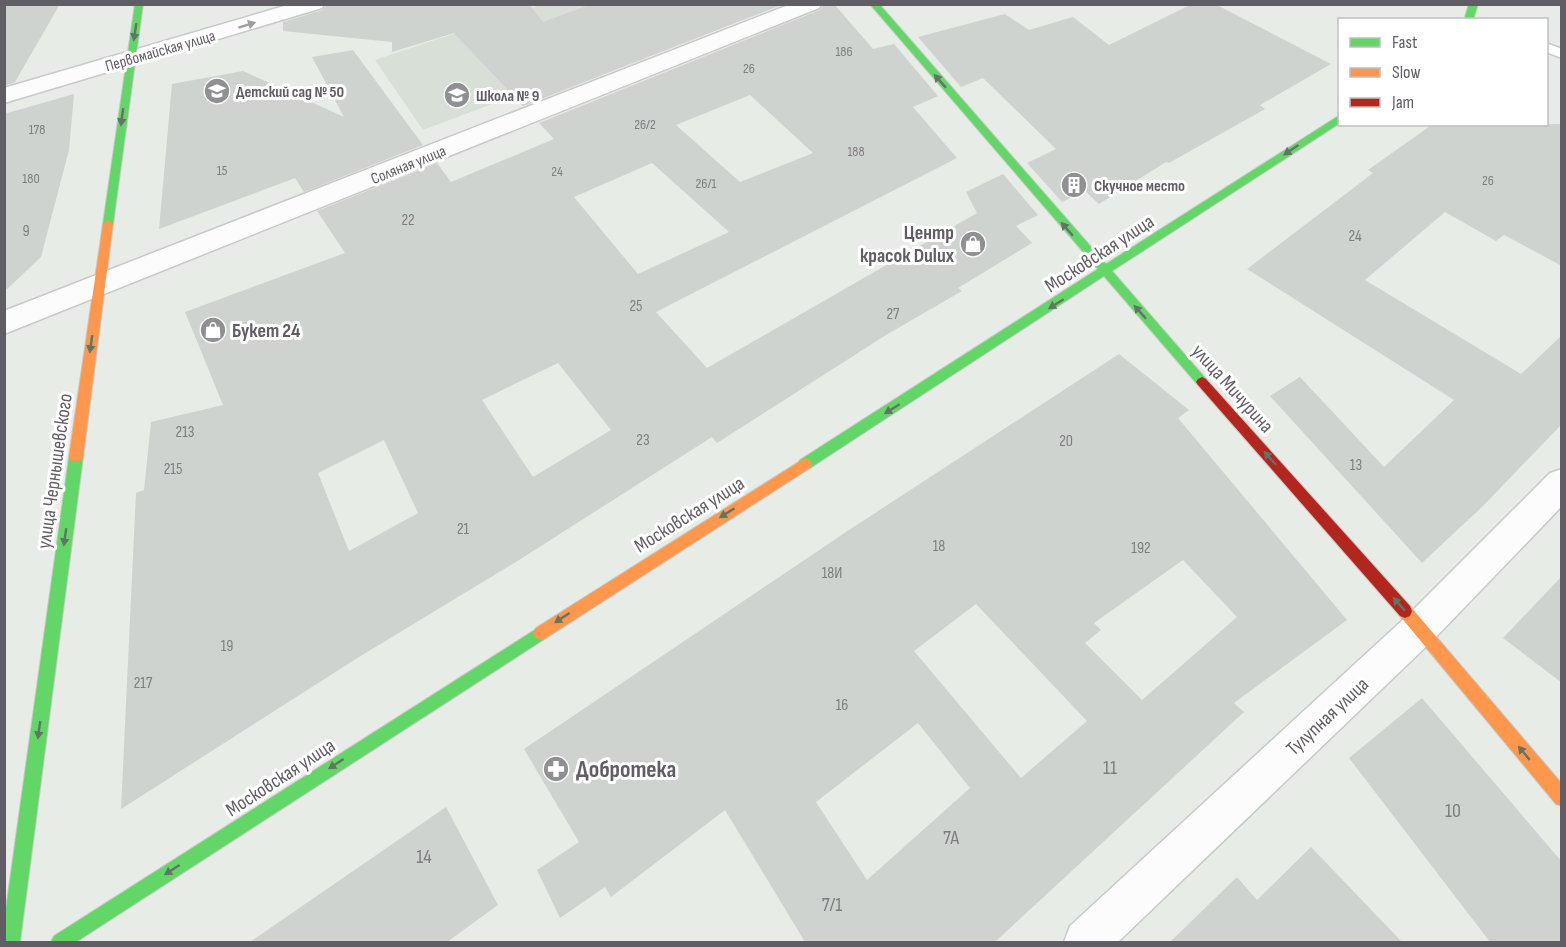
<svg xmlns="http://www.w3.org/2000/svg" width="1566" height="947" viewBox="0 0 1566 947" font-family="'Sofia Sans Condensed',sans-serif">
  <rect width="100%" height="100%" fill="#e7ece7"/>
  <path fill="#d8dfd7" d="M539,5H755L423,130L375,60Z"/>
  <path fill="#cfd3d0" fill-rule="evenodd" d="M4,4H60L15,82L4,86Z
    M327,4H529L543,22L592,4H784L523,106L454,33L392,52V42L283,31V22L323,10Z
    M824,4H834L873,49L894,44L938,96L913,107L957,158L656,312L707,368L977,213L966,192L1003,174L1038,215L1016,226L1032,243L958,288L962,291L886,335L717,443L712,437L519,560L359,657L121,809L136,493L144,490L151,422L223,405L185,312L345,253L317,211L437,163L451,182L554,139L539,123L820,10ZM750,95L813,153L740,182L676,125ZM652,163L729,232L638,274L574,197ZM558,363L611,430L533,477L482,400ZM384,440L418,513L349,551L318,473Z
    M1192,4H1215L1331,64L1260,105L1265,109L1169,163L1166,162L1099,204L1085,191L1062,202L1027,163L1056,149L983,78L961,87L918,37L1005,14L1029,30L1073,17L1109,45Z
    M353,50L423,145L304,192L295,178L159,229L172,84L243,71L344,117L312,57Z
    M74,94L69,150L41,257L4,292V114Z
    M1433,124H1562V266L1504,235L1496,241L1445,212L1365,280L1521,374L1562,335V424L1483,506L1422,563L1270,396L1300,377L1384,467L1454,400L1247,269L1373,173L1368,170Z
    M1119,354L1189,410L1178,418L1347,620L1234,703L1244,712L995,942H805L725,810L611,897L605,887L560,918L537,870L579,842L524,749L849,530ZM1183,560L1237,617L1142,700L1085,643L1101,630L1094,623ZM976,604L1087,721L1021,778L914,651ZM918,723L970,788L867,880L816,802Z
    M1562,576V683L1503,638Z
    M1422,698L1562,862V942H1490L1349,758Z
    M446,807L498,905L447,942H250Z
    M1311,847L1402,942H1170L1237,877L1257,900Z"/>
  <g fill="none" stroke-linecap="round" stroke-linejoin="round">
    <g stroke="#c8c9c9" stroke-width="3">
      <path id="lane" d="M1546,43L1562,49V58L1546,52Z"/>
    </g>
    <g stroke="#c8c9c9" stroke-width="3">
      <path id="street" d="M291,4H325L322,8L4,103V88Z
        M791,4H822L819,8L4,334V311Z
        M1562,469V506L1433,640L1118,942H1064L1070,926L1407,616L1550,473Z"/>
    </g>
    <g stroke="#c7c9c8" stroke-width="2">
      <path id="fast" d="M135,4H143L113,224L108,228L103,224Z
        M870,4H879L1106,264L1340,115V123L1112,271L1206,379L1208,382L1206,385H1198L1104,276L810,468H800L798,464L800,460L1098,269Z
        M1469,4H1478L1473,20H1464Z
        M76,452L81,453L83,457L20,942H4V923L69,457L71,453Z
        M541,626L546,628L549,633L546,638L76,942H51L54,936Z"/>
    </g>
    <g stroke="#c7c9c8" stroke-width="2">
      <path id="slow" d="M108,220L113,224L83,457L81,461H71L69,457L103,224Z
        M805,458L810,460L812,464L810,468L546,638L541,640L536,638L533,633L536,628Z
        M1405,604L1410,606L1562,784V806L1556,804L1400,616L1398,611L1400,606Z"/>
    </g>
    <g stroke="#c7c9c8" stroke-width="2">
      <path id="jam" d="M1202,377L1206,379L1410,606L1412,611L1410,616L1405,618L1400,616L1198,385L1196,382L1198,379Z"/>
    </g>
    <use href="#lane" fill="#fbfcfb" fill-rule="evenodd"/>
    <use href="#street" fill="#fbfcfb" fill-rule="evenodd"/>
    <use href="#fast" fill="#63d668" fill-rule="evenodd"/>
    <use href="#slow" fill="#ff974d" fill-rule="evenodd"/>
    <use href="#jam" fill="#b3261e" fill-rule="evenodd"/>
  </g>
  <defs><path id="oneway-solid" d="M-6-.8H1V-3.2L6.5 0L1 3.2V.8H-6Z" transform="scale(1.5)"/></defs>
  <use fill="#9f9da0" href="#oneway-solid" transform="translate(247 25) rotate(-17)"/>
  <g fill="#617565">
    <use href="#oneway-solid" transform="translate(135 32) rotate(99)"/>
    <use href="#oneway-solid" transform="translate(940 81) rotate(-131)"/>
    <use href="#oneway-solid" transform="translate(122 117) rotate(98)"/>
    <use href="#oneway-solid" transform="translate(1291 150) rotate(146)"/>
    <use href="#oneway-solid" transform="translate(1067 229) rotate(-131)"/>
    <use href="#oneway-solid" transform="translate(1056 304) rotate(148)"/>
    <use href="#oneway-solid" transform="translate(1140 312) rotate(-132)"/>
    <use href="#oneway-solid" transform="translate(91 344) rotate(98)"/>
    <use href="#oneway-solid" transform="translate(892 409) rotate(148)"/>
    <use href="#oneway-solid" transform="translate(1270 458) rotate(-132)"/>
    <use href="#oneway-solid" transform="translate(727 513) rotate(148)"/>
    <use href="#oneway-solid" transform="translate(65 537) rotate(98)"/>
    <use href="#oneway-solid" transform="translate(1399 604) rotate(-132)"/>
    <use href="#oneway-solid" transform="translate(562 618) rotate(147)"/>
    <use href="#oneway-solid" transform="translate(39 730) rotate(98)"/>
    <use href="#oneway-solid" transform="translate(1524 753) rotate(-130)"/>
    <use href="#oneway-solid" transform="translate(336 764) rotate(147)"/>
    <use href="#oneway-solid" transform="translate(172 870) rotate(147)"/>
  </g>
  <defs>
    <g id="school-disc" transform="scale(1.35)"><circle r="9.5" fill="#908f92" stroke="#fff"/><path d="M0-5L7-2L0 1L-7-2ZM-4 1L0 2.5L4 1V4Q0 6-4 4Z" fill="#fff"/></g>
    <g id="building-disc" transform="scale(1.35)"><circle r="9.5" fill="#908f92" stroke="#fff"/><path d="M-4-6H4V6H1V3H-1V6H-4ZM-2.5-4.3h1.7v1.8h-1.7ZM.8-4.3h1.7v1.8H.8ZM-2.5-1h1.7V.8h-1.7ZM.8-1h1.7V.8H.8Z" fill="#fff"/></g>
    <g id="shop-disc" transform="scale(1.35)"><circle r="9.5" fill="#908f92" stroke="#fff"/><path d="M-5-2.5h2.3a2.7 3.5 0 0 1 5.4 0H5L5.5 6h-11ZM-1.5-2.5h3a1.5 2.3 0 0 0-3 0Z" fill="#fff"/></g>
    <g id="pharmacy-disc" transform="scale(1.35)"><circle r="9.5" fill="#908f92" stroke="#fff"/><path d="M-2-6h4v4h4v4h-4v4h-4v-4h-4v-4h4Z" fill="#fff"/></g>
  </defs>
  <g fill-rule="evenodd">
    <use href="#school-disc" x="217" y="91"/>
    <use href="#school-disc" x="457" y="95"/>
    <use href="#building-disc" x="1074" y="185"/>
    <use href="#shop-disc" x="973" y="244"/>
    <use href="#shop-disc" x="213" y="330"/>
    <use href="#pharmacy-disc" x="556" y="769"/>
  </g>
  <g text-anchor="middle" stroke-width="6" stroke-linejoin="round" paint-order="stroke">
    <g font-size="14" fill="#7e7c80">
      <text x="844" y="56">186</text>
      <text x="749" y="73">26</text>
      <text x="645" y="129">26/2</text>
      <text x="37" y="134">178</text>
      <text x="856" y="156">188</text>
      <text x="222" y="175">15</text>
      <text x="557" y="176">24</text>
      <text x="31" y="183">180</text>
      <text x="1488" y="185">26</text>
      <text x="706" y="188">26/1</text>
    </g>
    <g font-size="16" fill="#615d64" stroke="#fff">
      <text transform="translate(160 50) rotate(-16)" y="6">Первомайская улица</text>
      <text transform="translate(408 164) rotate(-22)" y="6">Соляная улица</text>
    </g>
    <g font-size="16" font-weight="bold" fill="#615d64" stroke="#fff" text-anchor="start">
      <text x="236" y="97">Детский сад № 50</text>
      <text x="476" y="101">Школа № 9</text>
      <text x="1094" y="191">Скучное место</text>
    </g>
    <g font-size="16" fill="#7e7c80">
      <text x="408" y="225">22</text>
      <text x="26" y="236">9</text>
      <text x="1355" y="241">24</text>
      <text x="636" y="311">25</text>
      <text x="893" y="319">27</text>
      <text x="185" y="437">213</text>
      <text x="643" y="445">23</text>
      <text x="1066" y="446">20</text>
      <text x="1356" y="470">13</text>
      <text x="173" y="474">215</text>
      <text x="463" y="534">21</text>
      <text x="939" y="551">18</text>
      <text x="1141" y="553">192</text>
      <text x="832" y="578">18И</text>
      <text x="227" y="651">19</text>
      <text x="143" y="688">217</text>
      <text x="842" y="710">16</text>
    </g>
    <g font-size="20" font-weight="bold" fill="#615d64" stroke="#fff" text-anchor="end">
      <text x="954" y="239">Центр<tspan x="954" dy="23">красок Dulux</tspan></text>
      <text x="232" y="337" text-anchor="start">Букет 24</text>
    </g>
    <g font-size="20" fill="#615d64" stroke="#fff">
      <text transform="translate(1099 253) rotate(-33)" y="7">Московская улица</text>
      <text transform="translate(1233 388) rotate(48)" y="7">улица Мичурина</text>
      <text transform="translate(54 471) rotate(-82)" y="7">улица Чернышевского</text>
      <text transform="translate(689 514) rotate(-32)" y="7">Московская улица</text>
      <text transform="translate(1327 716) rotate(-43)" y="7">Тулупная улица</text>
      <text transform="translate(280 777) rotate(-33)" y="7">Московская улица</text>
    </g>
    <g font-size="20" fill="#7e7c80">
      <text x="1110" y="774">11</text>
      <text x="1453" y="817">10</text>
      <text x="951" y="844">7А</text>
      <text x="424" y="863">14</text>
      <text x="832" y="911">7/1</text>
    </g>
    <g font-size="24" font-weight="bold" fill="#615d64" stroke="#fff" text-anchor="start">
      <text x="576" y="777">Добротека</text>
    </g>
  </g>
  <rect width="1566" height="947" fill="none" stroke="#615d64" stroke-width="12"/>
  <rect x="1338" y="18" width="210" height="108" fill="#ffffff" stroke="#c0bec1" stroke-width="1.5"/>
  <rect x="1350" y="38" width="30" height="9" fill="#63d668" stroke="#c0bec1" stroke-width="1.5"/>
  <text x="1392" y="48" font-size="18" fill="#615d64">Fast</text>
  <rect x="1350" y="68" width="30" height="9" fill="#ff974d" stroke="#c0bec1" stroke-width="1.5"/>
  <text x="1392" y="78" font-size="18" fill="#615d64">Slow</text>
  <rect x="1350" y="98" width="30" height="9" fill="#b3261e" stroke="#c0bec1" stroke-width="1.5"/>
  <text x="1392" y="108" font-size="18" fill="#615d64">Jam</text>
</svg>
